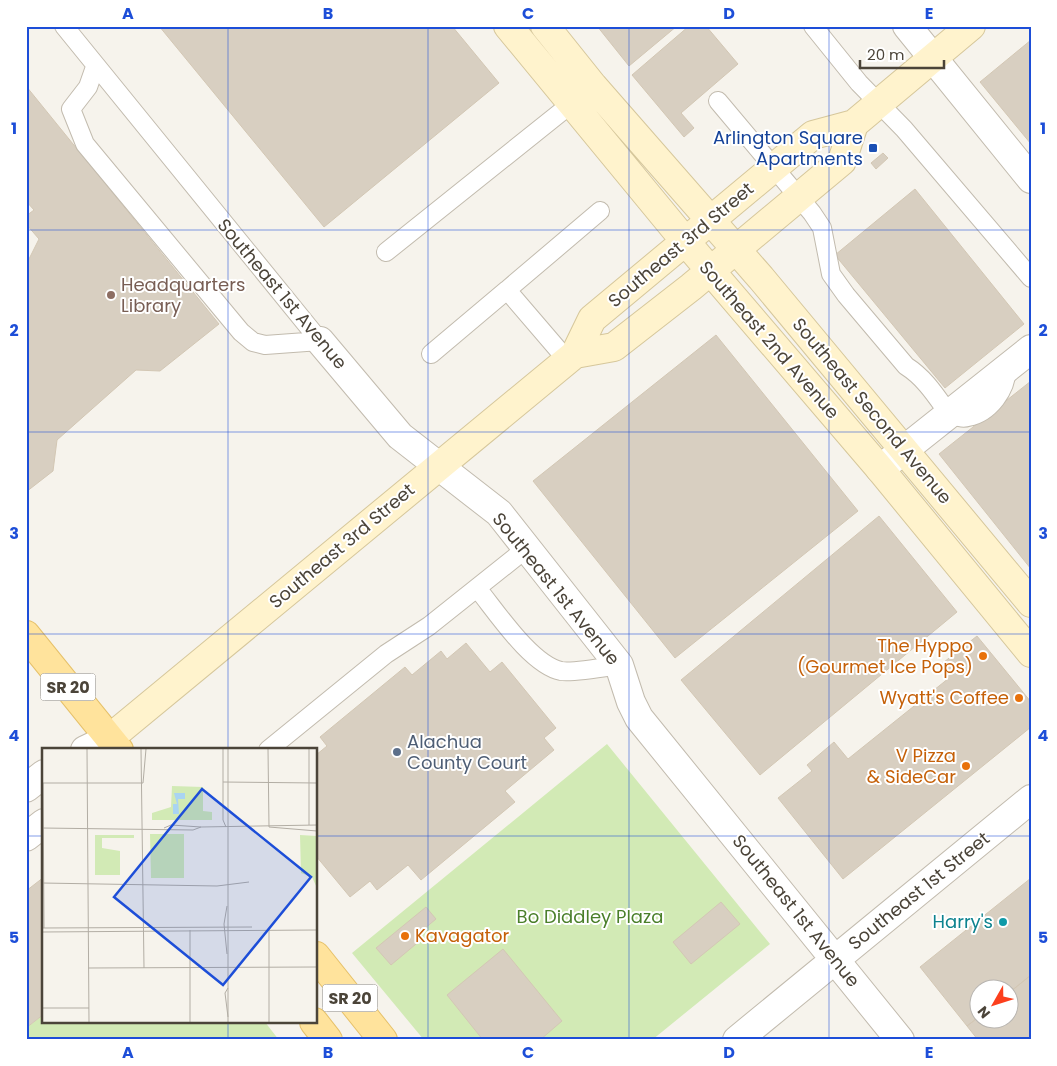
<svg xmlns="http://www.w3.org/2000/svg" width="1057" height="1066" viewBox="0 0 1057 1066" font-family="Poppins,sans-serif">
  <rect width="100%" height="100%" fill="#f6f3ec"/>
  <path fill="#d2eab5" d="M607,744L770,944L652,1040H424L352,953Z
    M44,1014V1022H265L279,1040H26V1028Z"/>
  <path fill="#d8cfc1" stroke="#d3c7b4" d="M159,26H452L499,83L324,227Z
    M597,26H677L629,66Z
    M689,26H706L738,64L681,113L694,128L684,137L632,75Z
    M1031,40V144L980,82Z
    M26,86L219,324L160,371L136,370L57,440L53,471L26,492V265L39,239L26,224V216L34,210L26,201Z
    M883,153L888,158L876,169L871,163Z
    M915,189L1024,324L945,388L835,255Z
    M716,335L858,511L675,658L533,481Z
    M1031,381V569L939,454Z
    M879,516L957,612L760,775L681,680Z
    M977,636L1031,702V727L843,879L778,798L812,771L807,765L834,742L848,759L949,678L939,666Z
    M466,643L490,672L502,662L556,728L544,738L554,750L505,791L515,802L421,880L408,865L377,890L370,881L350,897L316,856V755L327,746L320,737L405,667L412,675L441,651L447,659Z
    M44,877V1014L26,1028V891Z
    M1031,878V975L1010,992V988H980V1016L967,1026L920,967Z
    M721,902L740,924L691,964L673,942Z
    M426,907L436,919L418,934L422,939L391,965L376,948Z
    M503,949L562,1021L540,1040H483L447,995Z
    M1031,975V1040H978L967,1026L980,1016V1018H1010V992Z"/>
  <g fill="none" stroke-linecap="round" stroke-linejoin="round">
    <g stroke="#c2bbae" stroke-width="20">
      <path id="lane" d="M64,26L320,341
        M813,26L859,83L904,129L1031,278
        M95,67L88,87L71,109L85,144L241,332L253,342L265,345L320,341
        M718,101L812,213L822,228L831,274L846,295L906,366C925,378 936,396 949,414C955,416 962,419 968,417C989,413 1008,389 1006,368
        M386,252L571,104
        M507,290L600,211
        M431,354L507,290L567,360
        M477,588C496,611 531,665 561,671C573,673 606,667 619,665
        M268,750L386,654L429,626L527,548"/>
    </g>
    <g stroke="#c2bbae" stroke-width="30">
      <path id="street" d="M907,26L1031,179
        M320,341L400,436L499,513L619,665L631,702L639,718L900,1040
        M880,469L1031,349
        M85,750L110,738
        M26,788L44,774
        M26,837L44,823
        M737,1040L1031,799"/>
    </g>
    <g stroke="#d6c79b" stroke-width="30">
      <path id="secondary" d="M508,26L685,241L880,469L1031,653
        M545,26L593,86L761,278L1031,603
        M575,354L614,347L691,287L842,161L854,124
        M110,738L575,354L592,319L813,135L854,124L971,26"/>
    </g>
    <g stroke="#e6c16a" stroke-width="30">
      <path id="primary" d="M26,635L119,750
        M316,956L383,1040
        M314,1022L328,1040"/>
    </g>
    <use href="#lane" stroke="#fff" stroke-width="18"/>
    <use href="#street" stroke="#fff" stroke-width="28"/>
    <use href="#secondary" stroke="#fff3cd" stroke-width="28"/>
    <use href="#primary" stroke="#ffe39c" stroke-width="28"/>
  </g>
  <path fill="none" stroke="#1d4ed8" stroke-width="1" stroke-opacity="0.55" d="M228,26V750M428,26V1040M629,26V1040M829,26V1040M26,230H1031M26,432H1031M26,634H1031M26,836H44M316,836H1031M228,1022V1040"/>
  <rect fill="#1a4fb4" stroke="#fff" stroke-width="2" x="868" y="143" width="10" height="10" rx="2.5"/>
  <circle fill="#8d6e63" stroke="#fff" stroke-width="2" cx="111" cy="295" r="5"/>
  <g fill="#e8710a" stroke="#fff" stroke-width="2">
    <circle cx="983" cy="656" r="5"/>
    <circle cx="1019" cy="698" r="5"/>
    <circle cx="966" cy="766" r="5"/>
    <circle cx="405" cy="936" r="5"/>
  </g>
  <circle fill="#5c6f8a" stroke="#fff" stroke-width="2" cx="397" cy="752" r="5"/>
  <circle fill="#0f9aa8" stroke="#fff" stroke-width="2" cx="1003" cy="922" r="5"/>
  <g text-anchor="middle" stroke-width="4" stroke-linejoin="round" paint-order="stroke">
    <g fill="#fff" stroke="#817c74" stroke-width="1">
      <rect x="40.5" y="673.5" width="55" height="27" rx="4"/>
      <rect x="322.5" y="984.5" width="55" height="27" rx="4"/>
    </g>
    <g font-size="16" font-weight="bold" fill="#4b4439">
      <text x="68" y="693">SR 20</text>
      <text x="350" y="1004">SR 20</text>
    </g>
    <g font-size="18" fill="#164399" stroke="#fff" text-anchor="end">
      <text x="863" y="144">Arlington Square<tspan x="863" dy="21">Apartments</tspan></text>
    </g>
    <g font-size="18" fill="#4b4439" stroke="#fff">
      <text transform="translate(681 245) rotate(-40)" y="6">Southeast 3rd Street</text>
      <text transform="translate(282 294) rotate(50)" y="6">Southeast 1st Avenue</text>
      <text transform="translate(769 340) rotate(49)" y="6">Southeast 2nd Avenue</text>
      <text transform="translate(872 411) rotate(50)" y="6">Southeast Second Avenue</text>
      <text transform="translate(342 546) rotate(-40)" y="6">Southeast 3rd Street</text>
      <text transform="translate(556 589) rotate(51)" y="6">Southeast 1st Avenue</text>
      <text transform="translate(919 891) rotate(-39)" y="6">Southeast 1st Street</text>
      <text transform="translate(796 911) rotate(51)" y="6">Southeast 1st Avenue</text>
    </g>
    <g font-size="18" fill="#785e54" stroke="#fff" text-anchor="start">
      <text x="121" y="291">Headquarters<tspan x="121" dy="21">Library</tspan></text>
    </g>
    <g font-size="18" fill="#c56008" stroke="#fff" text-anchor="end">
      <text x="973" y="652">The Hyppo<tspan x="973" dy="21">(Gourmet Ice Pops)</tspan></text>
      <text x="1009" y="704">Wyatt's Coffee</text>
      <text x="956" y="762">V Pizza<tspan x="956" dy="21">&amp; SideCar</tspan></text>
      <text x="415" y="942" text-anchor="start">Kavagator</text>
    </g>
    <g font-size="18" fill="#4e5e75" stroke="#fff" text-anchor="start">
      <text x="407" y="748">Alachua<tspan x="407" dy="21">County Court</tspan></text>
    </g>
    <g font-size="18" fill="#4a7f2a" stroke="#fff">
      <text x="590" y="923">Bo Diddley Plaza</text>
    </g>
    <g font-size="18" fill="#0d838f" stroke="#fff" text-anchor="end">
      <text x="993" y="928">Harry's</text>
    </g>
  </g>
  <g transform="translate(42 748)">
    <rect width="275" height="275" fill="#f6f3ec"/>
    <path d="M130,38L161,39V63L170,64V72H110V65L129,59ZM108,86H142V130H109ZM53,87H92V90H60V100L78,103V127H53ZM258,87L275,88V140L270,129L259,125Z" fill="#d2eab5"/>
    <path d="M132,45H143V51H136L137,66H131V56H135Z" fill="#a9d4f2"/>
    <path fill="none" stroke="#b2ada4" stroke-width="1" d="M45,1L47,274M99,1L102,220M181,1V72L184,79M186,1V274M226,1L227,79M181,34L275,35M0,35H101M1,35L2,180M101,35L104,1M267,77V1M227,79L275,83M0,80L151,82L159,79M122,80L129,77L159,79L275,77M0,135L175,138L207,134M185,158L182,176L185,206M0,180L210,179M148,182V274M0,184L275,182M46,220L275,219M186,240L183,245L186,269M0,260H47M227,274V181"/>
    <path fill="#1d4ed8" fill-opacity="0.15" stroke="#1d4ed8" stroke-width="2.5" d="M160,41L269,129L181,237L72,149Z"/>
    <rect width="275" height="275" fill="none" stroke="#4b4439" stroke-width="2.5"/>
  </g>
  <rect width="1057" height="1066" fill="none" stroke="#ffffff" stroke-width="55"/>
  <g transform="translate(994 1004) rotate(231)"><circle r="24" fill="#ffffff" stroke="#b7b4b0"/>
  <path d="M0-4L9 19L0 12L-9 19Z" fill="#fc3f1d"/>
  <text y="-8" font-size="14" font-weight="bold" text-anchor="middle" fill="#4b4439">N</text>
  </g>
  <path d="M860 60v8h84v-8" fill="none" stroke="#4b4439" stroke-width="2.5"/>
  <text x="867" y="60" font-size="15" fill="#4b4439" stroke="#ffffff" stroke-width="4" paint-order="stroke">20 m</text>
  <rect x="28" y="28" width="1002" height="1010" fill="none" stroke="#1d4ed8" stroke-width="2"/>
  <g font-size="16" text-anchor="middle" font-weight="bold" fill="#1d4ed8">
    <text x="128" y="19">A</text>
    <text x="328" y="19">B</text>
    <text x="528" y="19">C</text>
    <text x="729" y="19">D</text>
    <text x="929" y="19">E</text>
    <text x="14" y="134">1</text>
    <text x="1043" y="134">1</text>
    <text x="14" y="336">2</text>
    <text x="1043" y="336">2</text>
    <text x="14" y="539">3</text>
    <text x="1043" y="539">3</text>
    <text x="14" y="741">4</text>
    <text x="1043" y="741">4</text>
    <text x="14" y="943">5</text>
    <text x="1043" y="943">5</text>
    <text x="128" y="1058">A</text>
    <text x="328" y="1058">B</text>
    <text x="528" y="1058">C</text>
    <text x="729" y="1058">D</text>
    <text x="929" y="1058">E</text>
  </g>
</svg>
